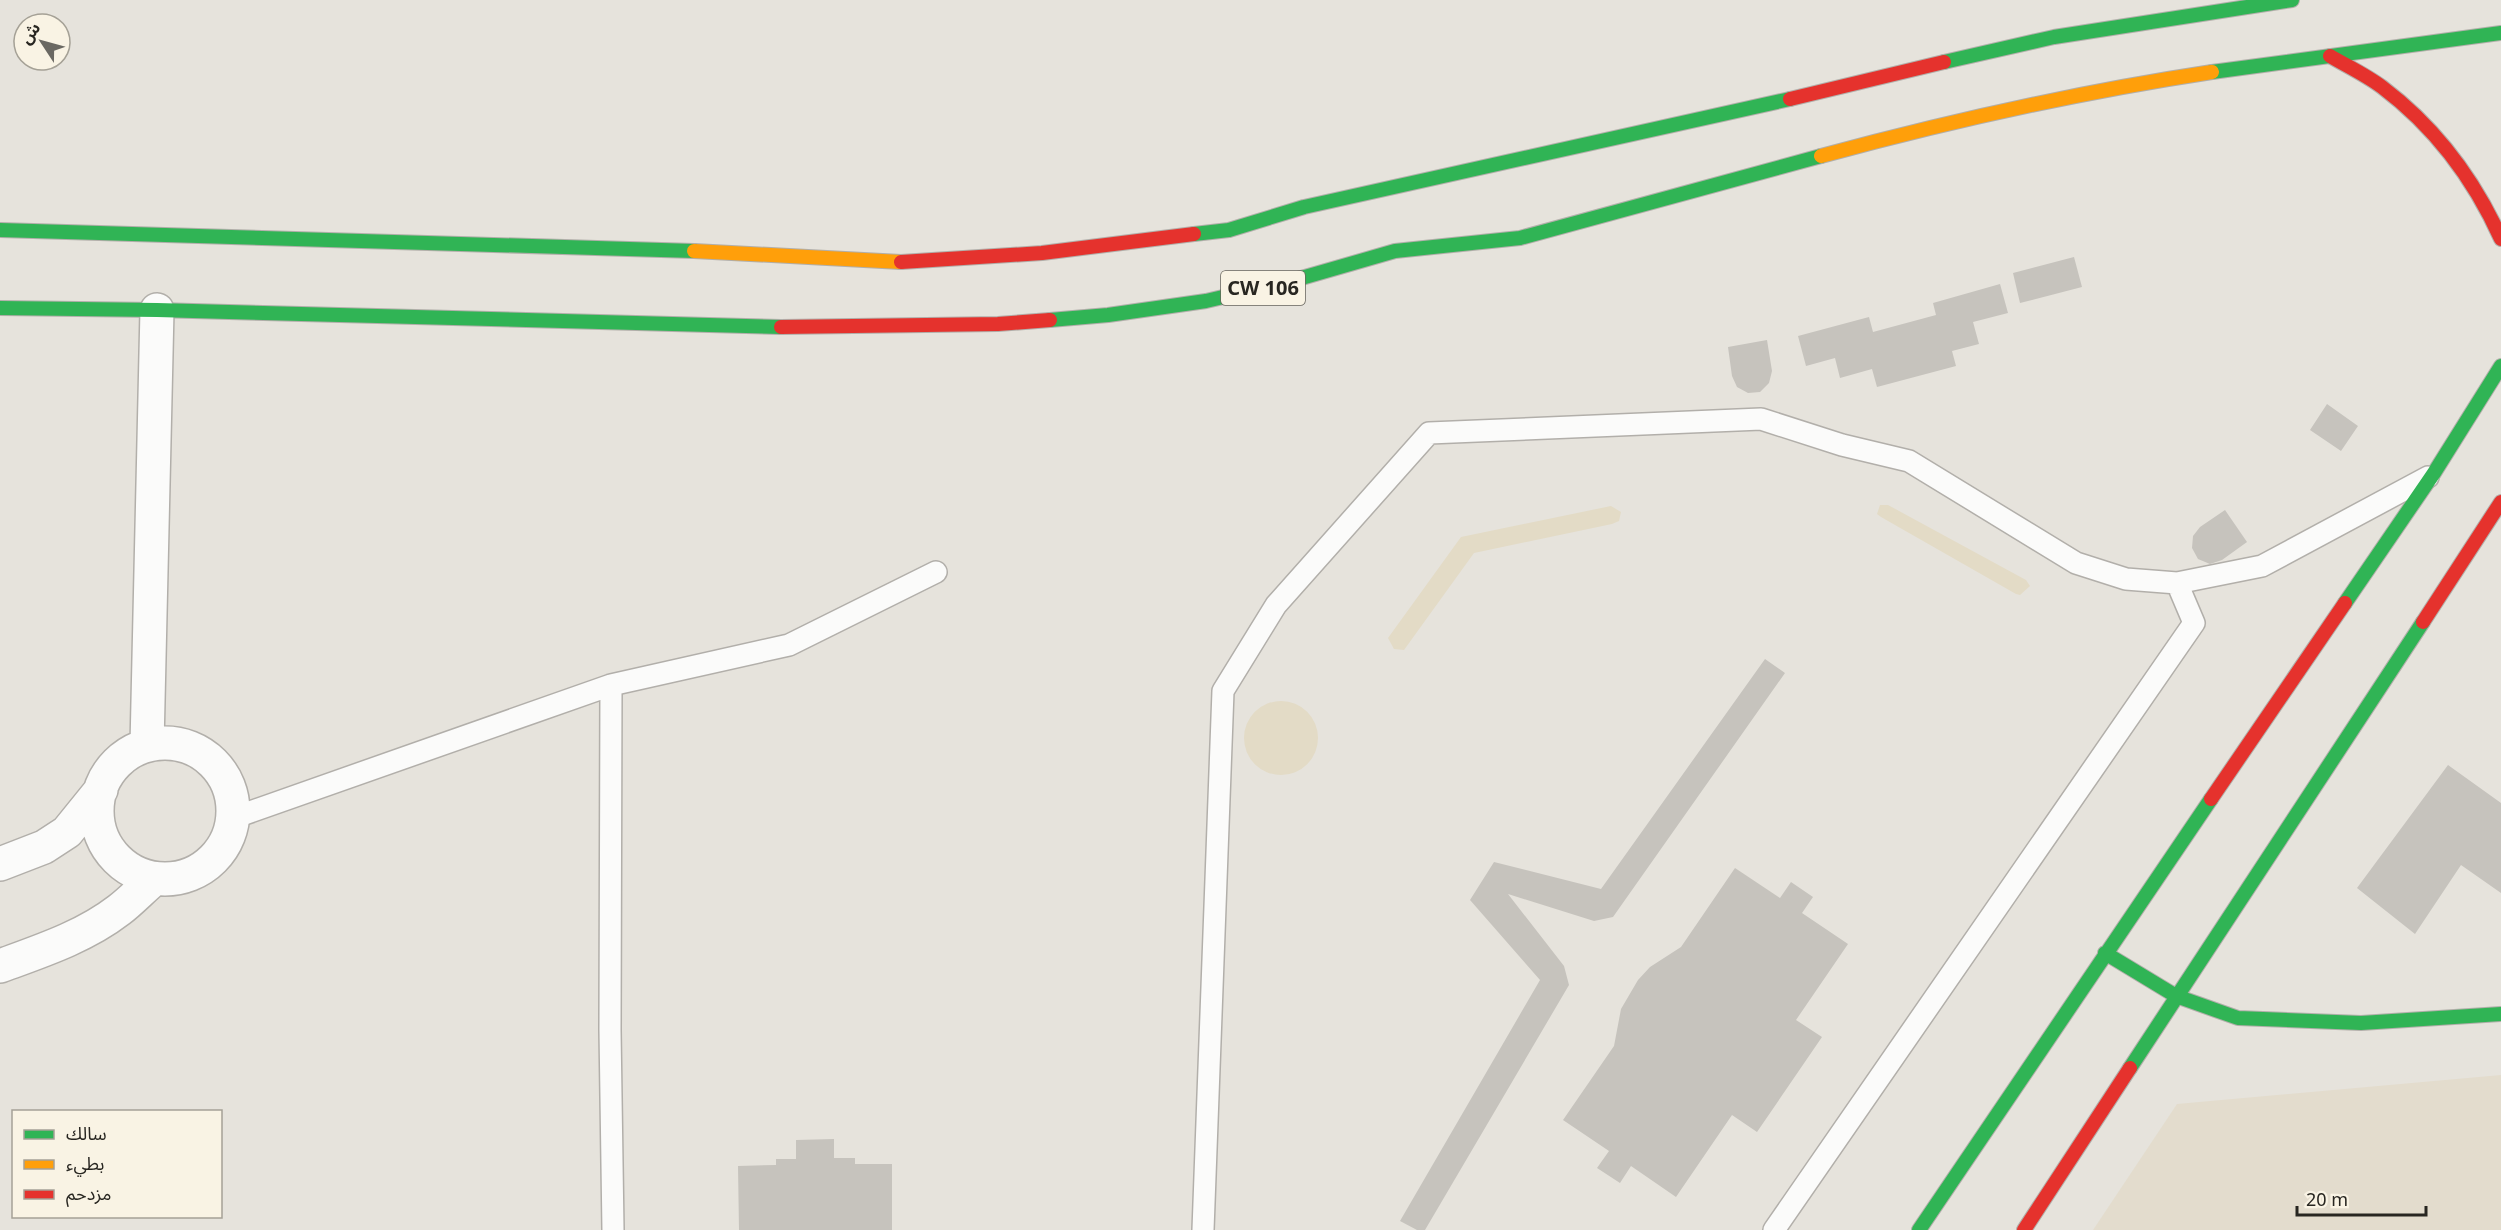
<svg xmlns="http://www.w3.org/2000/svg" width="2501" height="1230" viewBox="0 0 2501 1230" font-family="'Noto Sans','Noto Sans Arabic',sans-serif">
  <rect width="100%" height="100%" fill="#e6e3dc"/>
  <path fill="#e3dccd" d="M2501,1075V1230H2093L2177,1104Z"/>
  <path fill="#e3dbc6" d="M1880,505H1888L2026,580L2030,586L2020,595L2016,594L1881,517L1877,514Z
    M1611,506L1621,512L1619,521L1612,524L1474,553L1404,650L1394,649L1388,638L1461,537Z
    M1244 738a37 37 0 1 1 74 0a37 37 0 1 1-74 0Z"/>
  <path fill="#c6c3bd" d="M2074,257L2082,287L2020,303L2013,273Z
    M2000,284L2008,313L1973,322L1979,344L1952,351L1956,366L1877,387L1872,369L1840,378L1835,358L1806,366L1798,336L1869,317L1873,332L1936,315L1933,303Z
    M1767,340L1772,371L1769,383L1760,392L1748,393L1737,387L1732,376L1728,347Z
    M2327,404L2358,426L2341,451L2310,430Z
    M2225,510L2247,542L2222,560L2210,564L2198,559L2192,548L2193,536L2200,527Z
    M1765,659L1785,673L1613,917L1594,921L1508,894L1564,966L1569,985L1425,1230H1417L1400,1221L1540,980L1470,900L1494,862L1601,889Z
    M2448,765L2501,803V893L2461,865L2415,934L2357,888Z
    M1735,868L1780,898L1791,882L1813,897L1802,913L1848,944L1796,1020L1822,1037L1757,1132L1732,1115L1676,1197L1631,1166L1620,1183L1597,1168L1609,1151L1563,1120L1614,1046L1621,1009L1638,980L1650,967L1681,947Z
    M834,1139V1158H855V1164H892V1230H739L738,1166L776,1165V1159H796V1140Z"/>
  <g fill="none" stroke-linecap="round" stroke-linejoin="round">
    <g stroke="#b2afaa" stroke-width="24">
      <path id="lane" d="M611,685L610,1030L613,1230
        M233,818L611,685L789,645L936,572
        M1203,1230L1223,691L1276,605L1429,433L1761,419L1842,445L1909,461L2076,563L2126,579L2177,583L2262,566L2428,477
        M1774,1230L2194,623L2177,583"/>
    </g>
    <g stroke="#b2afaa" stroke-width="36">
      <path id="street" d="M97 811a68 68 0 1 1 136 0a68 68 0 1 1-136 0Z
        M147,745L157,310
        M0,864L44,847L67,832L101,790
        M0,966C41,951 84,937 119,910C131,901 142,889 154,879"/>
    </g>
    <g stroke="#b2afaa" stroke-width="16">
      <path id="fast" d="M1944,62L2054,37L2292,0
        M2212,72L2501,33
        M0,230L694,251
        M1194,234L1229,230L1304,207L1790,99
        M0,308L157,310L781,327
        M1050,320L1108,315L1206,301L1291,281L1395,251L1520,238L1821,156
        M2345,603L2434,473L2501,366
        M2105,953L2176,996L2238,1018L2361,1023L2501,1014
        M2130,1068L2423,622
        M1919,1230L2211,799"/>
    </g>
    <g stroke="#b2afaa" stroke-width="16">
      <path id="slow" d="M1821,156C1950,121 2080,92 2212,72
        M694,251L901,262"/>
    </g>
    <g stroke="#b2afaa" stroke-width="16">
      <path id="jam" d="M2330,56C2347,66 2366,75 2382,87C2435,127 2474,179 2501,239
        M1790,99L1944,62
        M901,262L1042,253L1194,234
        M781,327L998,324L1050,320
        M2423,622L2501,502
        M2211,799L2345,603
        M2024,1230L2130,1068"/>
    </g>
    <use href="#lane" stroke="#fbfbfa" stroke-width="21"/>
    <use href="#street" stroke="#fbfbfa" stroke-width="33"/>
    <use href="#fast" stroke="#30b455" stroke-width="14"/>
    <use href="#slow" stroke="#ff9f0a" stroke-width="14"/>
    <use href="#jam" stroke="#e5322d" stroke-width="14"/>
  </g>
  <g text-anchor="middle" stroke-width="5" stroke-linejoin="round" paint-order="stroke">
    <rect fill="#f9f3e4" stroke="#67645c" stroke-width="1.5" x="1221" y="271" width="84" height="34" rx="4.5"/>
    <g font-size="20" font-weight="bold" fill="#282621">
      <text x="1263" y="295">CW 106</text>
    </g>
  </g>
  <rect x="12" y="1110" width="210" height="108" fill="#f9f3e4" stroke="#a5a196" stroke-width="1.5"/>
  <rect x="24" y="1130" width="30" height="9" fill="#30b455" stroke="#a5a196" stroke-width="1.5"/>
  <text x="66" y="1140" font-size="18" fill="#282621">سالك</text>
  <rect x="24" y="1160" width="30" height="9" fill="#ff9f0a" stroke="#a5a196" stroke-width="1.5"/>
  <text x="66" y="1170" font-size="18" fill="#282621">بطيء</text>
  <rect x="24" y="1190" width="30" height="9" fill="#e5322d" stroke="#a5a196" stroke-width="1.5"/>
  <text x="66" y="1200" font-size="18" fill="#282621">مزدحم</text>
  <g transform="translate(42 42) rotate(306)"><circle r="28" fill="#f9f3e4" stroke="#a5a196" stroke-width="1.5"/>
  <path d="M0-4.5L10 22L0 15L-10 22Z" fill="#6a6862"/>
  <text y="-9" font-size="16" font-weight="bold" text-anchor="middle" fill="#282621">ش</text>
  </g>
  <path d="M2297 1206v9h129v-9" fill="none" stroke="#282621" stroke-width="3"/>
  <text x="2306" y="1206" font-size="18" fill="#282621" stroke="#f9f3e4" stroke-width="4.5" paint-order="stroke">20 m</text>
</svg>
